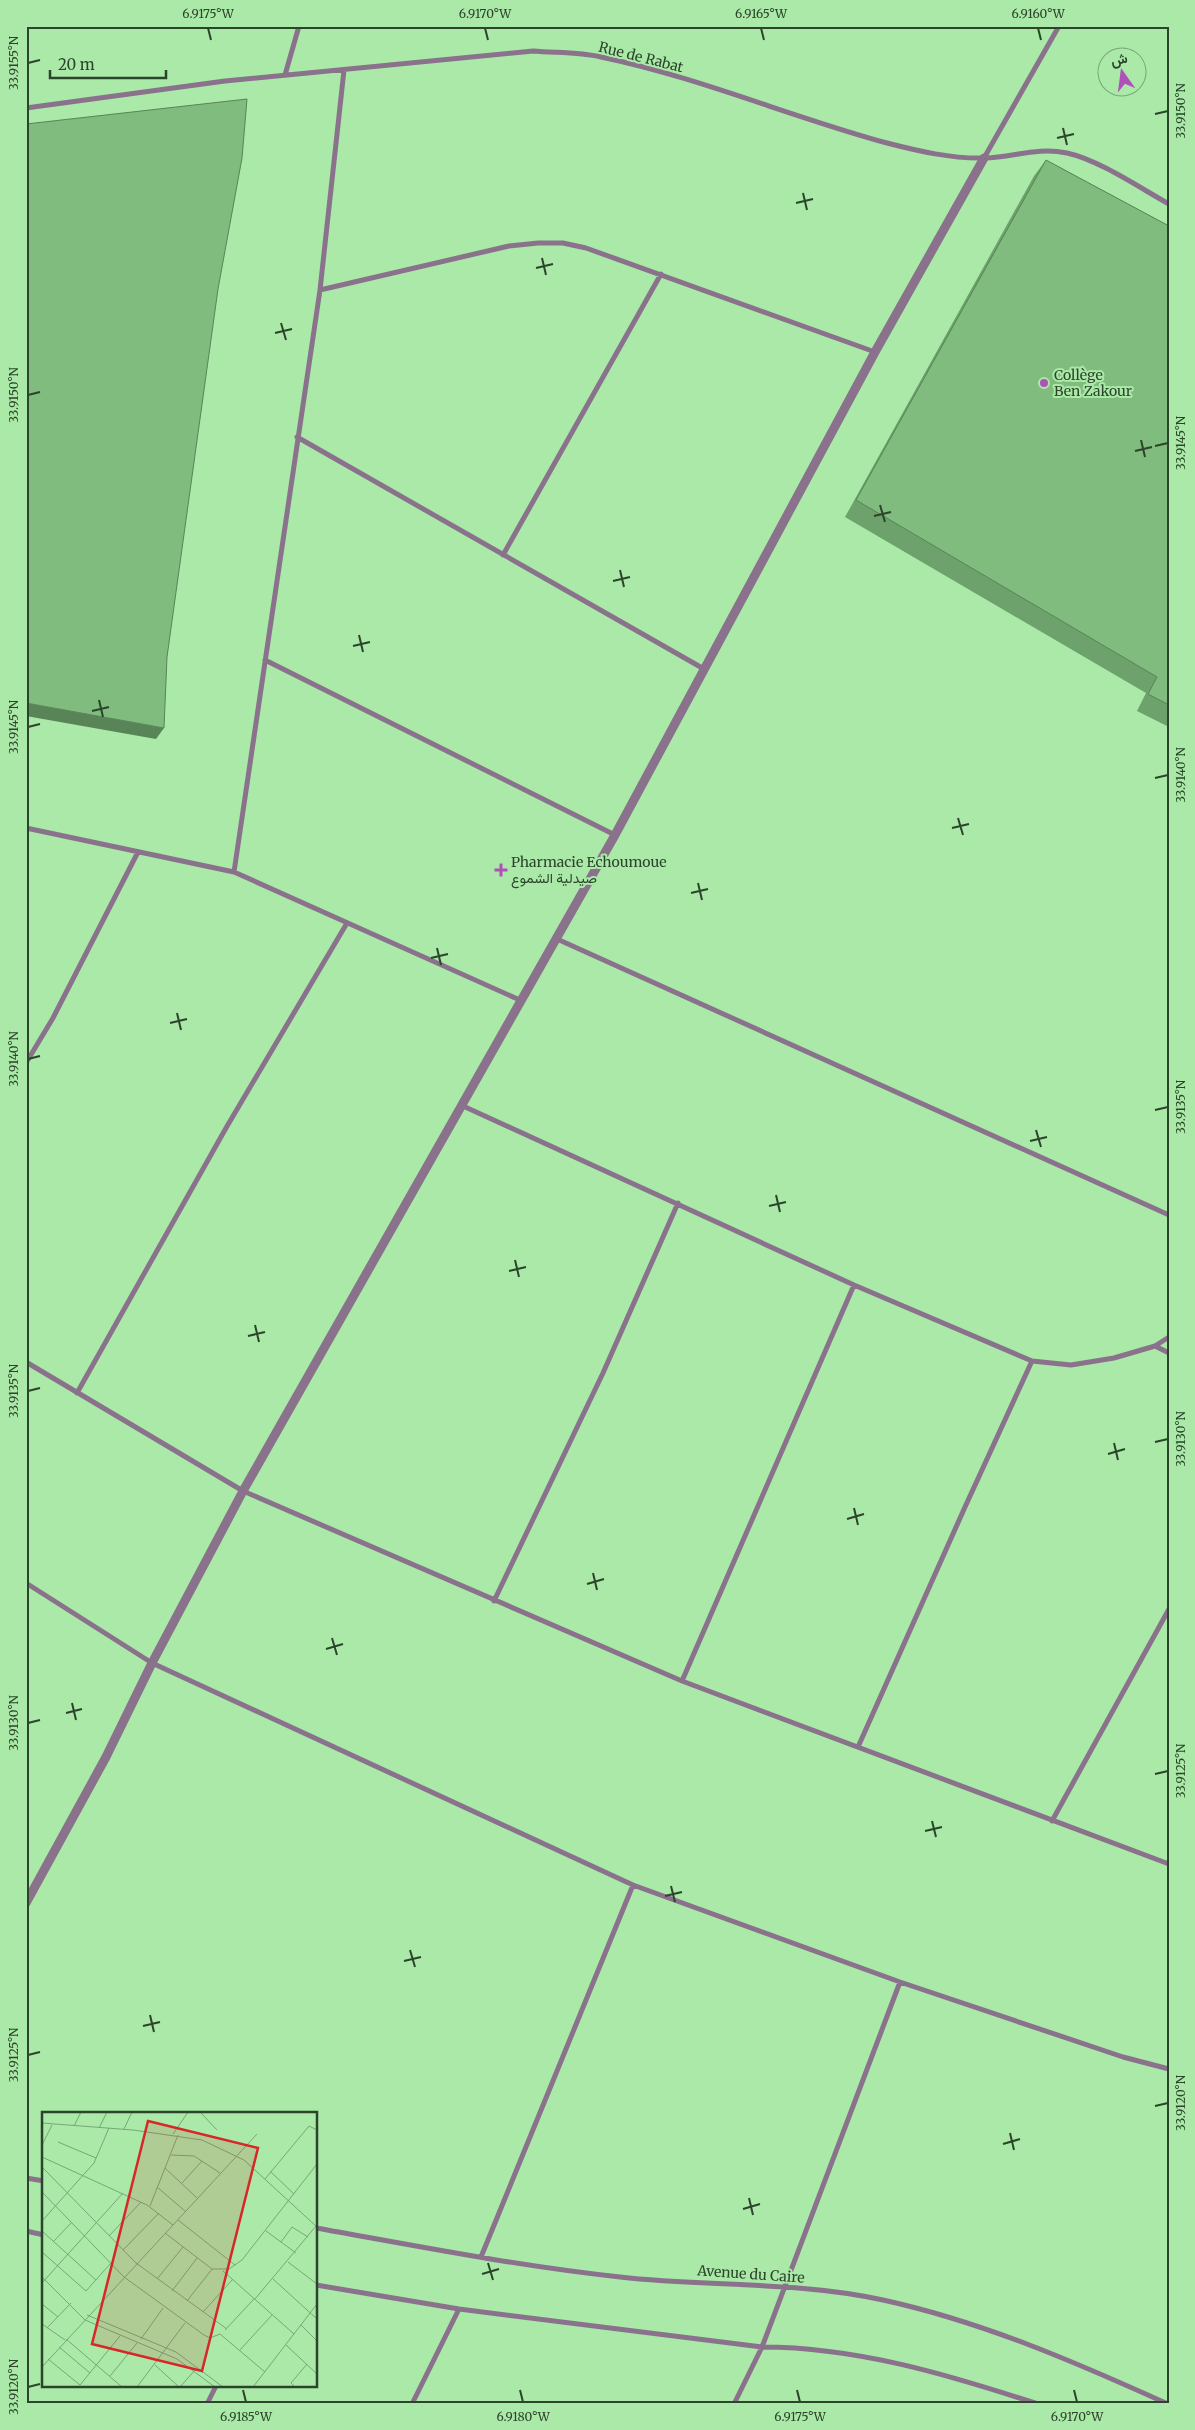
<svg xmlns="http://www.w3.org/2000/svg" width="1195" height="2430" viewBox="0 0 1195 2430" font-family="Merriweather,Vazirmatn,serif">
  <rect width="100%" height="100%" fill="#aae9a8"/>
  <g fill="none" stroke-linecap="round" stroke-linejoin="round">
    <path stroke="#8a728c" stroke-width="5" d="M285,75L299,26
      M26,108L225,81L533,51C555,53 579,52 601,57C698,77 791,117 887,143C918,151 952,159 985,158C1014,157 1037,147 1067,153C1099,160 1140,188 1169,204
      M984,158L1059,26
      M320,290L509,246L538,243H563L586,248L875,352
      M297,437L704,669
      M503,555L661,274
      M265,660L615,835
      M26,828L234,872L522,1001
      M234,872L320,290L344,70
      M557,939L1169,1215
      M26,1063L53,1018L138,852
      M463,1106L854,1285L1032,1361L1071,1365L1114,1358L1155,1346L1169,1337
      M1155,1346L1169,1353
      M26,1362L243,1491L682,1681L1169,1864
      M77,1393L226,1128L347,923
      M26,1583L152,1663L633,1885L900,1982L1123,2057L1169,2069
      M494,1601L603,1373L678,1203
      M682,1681L854,1285
      M858,1747L965,1507L1032,1361
      M1052,1821L1169,1609
      M26,2178L44,2181
      M316,2228C417,2246 518,2266 620,2277C708,2287 797,2281 883,2300C983,2322 1075,2362 1168,2404
      M26,2231L44,2235
      M481,2257L633,1885
      M316,2285L459,2309L762,2347C857,2347 949,2375 1038,2404
      M207,2404L216,2386
      M412,2404L459,2309
      M734,2404L762,2347L900,1982"/>
    <path stroke="#8a728c" stroke-width="9" d="M26,1903L106,1757L152,1663L243,1491L615,835L875,352L984,158"/>
  </g>
  <path fill="#6da26c" d="M1046,160L1169,226V727L1137,711L1146,693L845,517L1034,176Z"/>
  <path fill="#598458" d="M26,703L164,728L156,739L26,716Z"/>
  <path fill="#7fbc7d" stroke="#598458" d="M247,99L242,158L218,289L167,657L164,728L26,703V124Z
    M1046,160L1169,226V705L1148,694L1157,677L856,500Z"/>
  <path fill="none" stroke="#2b442a" stroke-width="2" d="M208,28L211,40M485,28L488,40M761,28L764,40M1038,28L1041,40M28,63L40,60M1155,114L1168,111M1063,128L1067,145M1057,138L1074,134M803,193L807,210M796,203L813,199M542,258L546,275M536,268L553,264M281,323L286,340M275,333L292,329M28,395L40,392M1141,440L1145,457M1155,446L1168,443M1135,451L1152,447M880,505L885,522M874,516L891,512M620,570L624,587M613,581L630,577M359,635L363,652M353,646L370,642M99,700L103,717M92,711L109,707M28,727L40,724M1155,778L1168,775M958,818L963,835M952,828L969,824M698,883L702,900M691,893L708,889M437,948L441,965M431,958L448,954M177,1013L181,1030M170,1023L187,1019M28,1059L40,1056M1155,1110L1168,1107M1036,1130L1041,1147M1030,1141L1047,1137M776,1195L780,1212M769,1206L786,1202M515,1260L519,1277M509,1271L526,1267M255,1325L259,1342M248,1336L265,1332M28,1391L40,1388M1155,1442L1168,1439M1114,1443L1118,1460M1108,1454L1125,1449M854,1508L858,1525M847,1519L864,1514M593,1573L597,1590M587,1584L604,1579M332,1638L337,1655M326,1649L343,1644M72,1703L76,1720M66,1713L82,1709M28,1723L40,1720M1155,1774L1168,1771M932,1821L936,1837M925,1831L942,1827M671,1886L675,1902M665,1896L682,1892M410,1950L415,1967M404,1961L421,1957M150,2015L154,2032M143,2026L160,2022M28,2055L40,2052M1155,2106L1168,2103M1010,2133L1014,2150M1003,2144L1020,2139M749,2198L753,2215M743,2209L760,2204M488,2263L493,2280M482,2274L499,2269M28,2387L40,2384M243,2390L246,2402M520,2390L523,2402M797,2390L800,2402M1074,2390L1077,2402"/>
  <g fill="#b051ba" stroke="#aae9a8" stroke-width="2">
    <circle cx="1044" cy="383" r="5"/>
    <path d="M498.5 862.5h5v5h5v5h-5v5h-5v-5h-5v-5h5z"/>
  </g>
  <g text-anchor="middle" stroke-width="4" stroke-linejoin="round" paint-order="stroke">
    <g font-size="14" fill="#2b442a" stroke="#aae9a8">
      <text transform="translate(641 57) rotate(14)" y="5">Rue de Rabat</text>
      <text transform="translate(751 2274) rotate(4)" y="5">Avenue du Caire</text>
    </g>
    <g font-size="14" fill="#2b442a" stroke="#aae9a8" text-anchor="start">
      <text x="1054" y="380">Collège<tspan x="1054" dy="16">Ben Zakour</tspan></text>
      <text x="511" y="867">Pharmacie Echoumoue<tspan x="511" dy="16">صيدلية الشموع</tspan></text>
    </g>
  </g>
  <g transform="translate(42 2112)">
    <rect width="275" height="275" fill="#aae9a8"/>
    <path fill="none" stroke="#77a776" stroke-width="1" d="M158,0L175,18M0,11L91,18L160,28L202,48L275,115M32,14L39,0M57,16L65,0M82,17L90,0M131,22L146,0M16,30L54,46M0,33L10,13M129,43L152,44L178,61M0,45L105,93L131,113M0,55L94,151L185,217M123,56L155,86M229,60L252,82M223,67L267,14L275,18M140,71L160,49M115,75L143,99M0,80L82,165L162,223L168,226L178,222L223,260M108,94L136,23M136,108L193,153M0,109L52,51L67,16M0,119L54,168M224,119L254,141M123,121L170,157H187L200,148L275,52M67,124L99,90M11,130L30,110M239,130L250,115L266,125M81,138L117,101M0,140L44,179L69,151M246,150L275,172M181,159L252,222M0,165L43,208L135,247L173,275M115,167L141,135M231,167L275,207M0,171L81,81M130,179L155,146M213,187L274,114M145,189L170,157M0,192L16,205M161,200L191,167M45,203L134,240L181,275M0,212L23,228M259,213L275,229M5,216L29,191M183,218L212,187M24,227L80,275M99,227L121,196M244,233L275,262M17,235L48,261M198,238L230,203M6,247L38,273L78,224M113,253L137,275M0,255L215,22M68,264L95,231M95,275L143,211M138,275L153,258M211,275L275,192M253,275L249,271L265,252"/>
    <path fill="#d62828" fill-opacity="0.15" stroke="#d62828" stroke-width="2.5" d="M106,9L216,36L160,259L50,232Z"/>
    <rect width="275" height="275" fill="none" stroke="#2b442a" stroke-width="2.5"/>
  </g>
  <rect width="1195" height="2430" fill="none" stroke="#aae9a8" stroke-width="55"/>
  <g transform="translate(1122 72) rotate(346)"><circle r="24" fill="#aae9a8" stroke="#77a776"/>
  <path d="M0-4L9 19L0 12L-9 19Z" fill="#b051ba"/>
  <text y="-8" font-size="14" font-weight="bold" text-anchor="middle" fill="#2b442a">ش</text>
  </g>
  <path d="M50 70v8h116v-8" fill="none" stroke="#2b442a" stroke-width="2.5"/>
  <text x="58" y="70" font-size="15" fill="#2b442a" stroke="#aae9a8" stroke-width="4" paint-order="stroke">20 m</text>
  <rect x="28" y="28" width="1140" height="2374" fill="none" stroke="#2b442a" stroke-width="2"/>
  <g font-size="12" text-anchor="middle" fill="#2b442a">
    <text x="208" y="18">6.9175°W</text>
    <text x="485" y="18">6.9170°W</text>
    <text x="761" y="18">6.9165°W</text>
    <text x="1038" y="18">6.9160°W</text>
    <text transform="translate(14 63) rotate(-90)" y="4">33.9155°N</text>
    <text transform="translate(1181 111) rotate(-90)" y="4">33.9150°N</text>
    <text transform="translate(14 395) rotate(-90)" y="4">33.9150°N</text>
    <text transform="translate(1181 443) rotate(-90)" y="4">33.9145°N</text>
    <text transform="translate(14 727) rotate(-90)" y="4">33.9145°N</text>
    <text transform="translate(1181 775) rotate(-90)" y="4">33.9140°N</text>
    <text transform="translate(14 1059) rotate(-90)" y="4">33.9140°N</text>
    <text transform="translate(1181 1107) rotate(-90)" y="4">33.9135°N</text>
    <text transform="translate(14 1391) rotate(-90)" y="4">33.9135°N</text>
    <text transform="translate(1181 1439) rotate(-90)" y="4">33.9130°N</text>
    <text transform="translate(14 1723) rotate(-90)" y="4">33.9130°N</text>
    <text transform="translate(1181 1771) rotate(-90)" y="4">33.9125°N</text>
    <text transform="translate(14 2055) rotate(-90)" y="4">33.9125°N</text>
    <text transform="translate(1181 2103) rotate(-90)" y="4">33.9120°N</text>
    <text transform="translate(14 2387) rotate(-90)" y="4">33.9120°N</text>
    <text x="246" y="2421">6.9185°W</text>
    <text x="523" y="2421">6.9180°W</text>
    <text x="800" y="2421">6.9175°W</text>
    <text x="1077" y="2421">6.9170°W</text>
  </g>
</svg>
